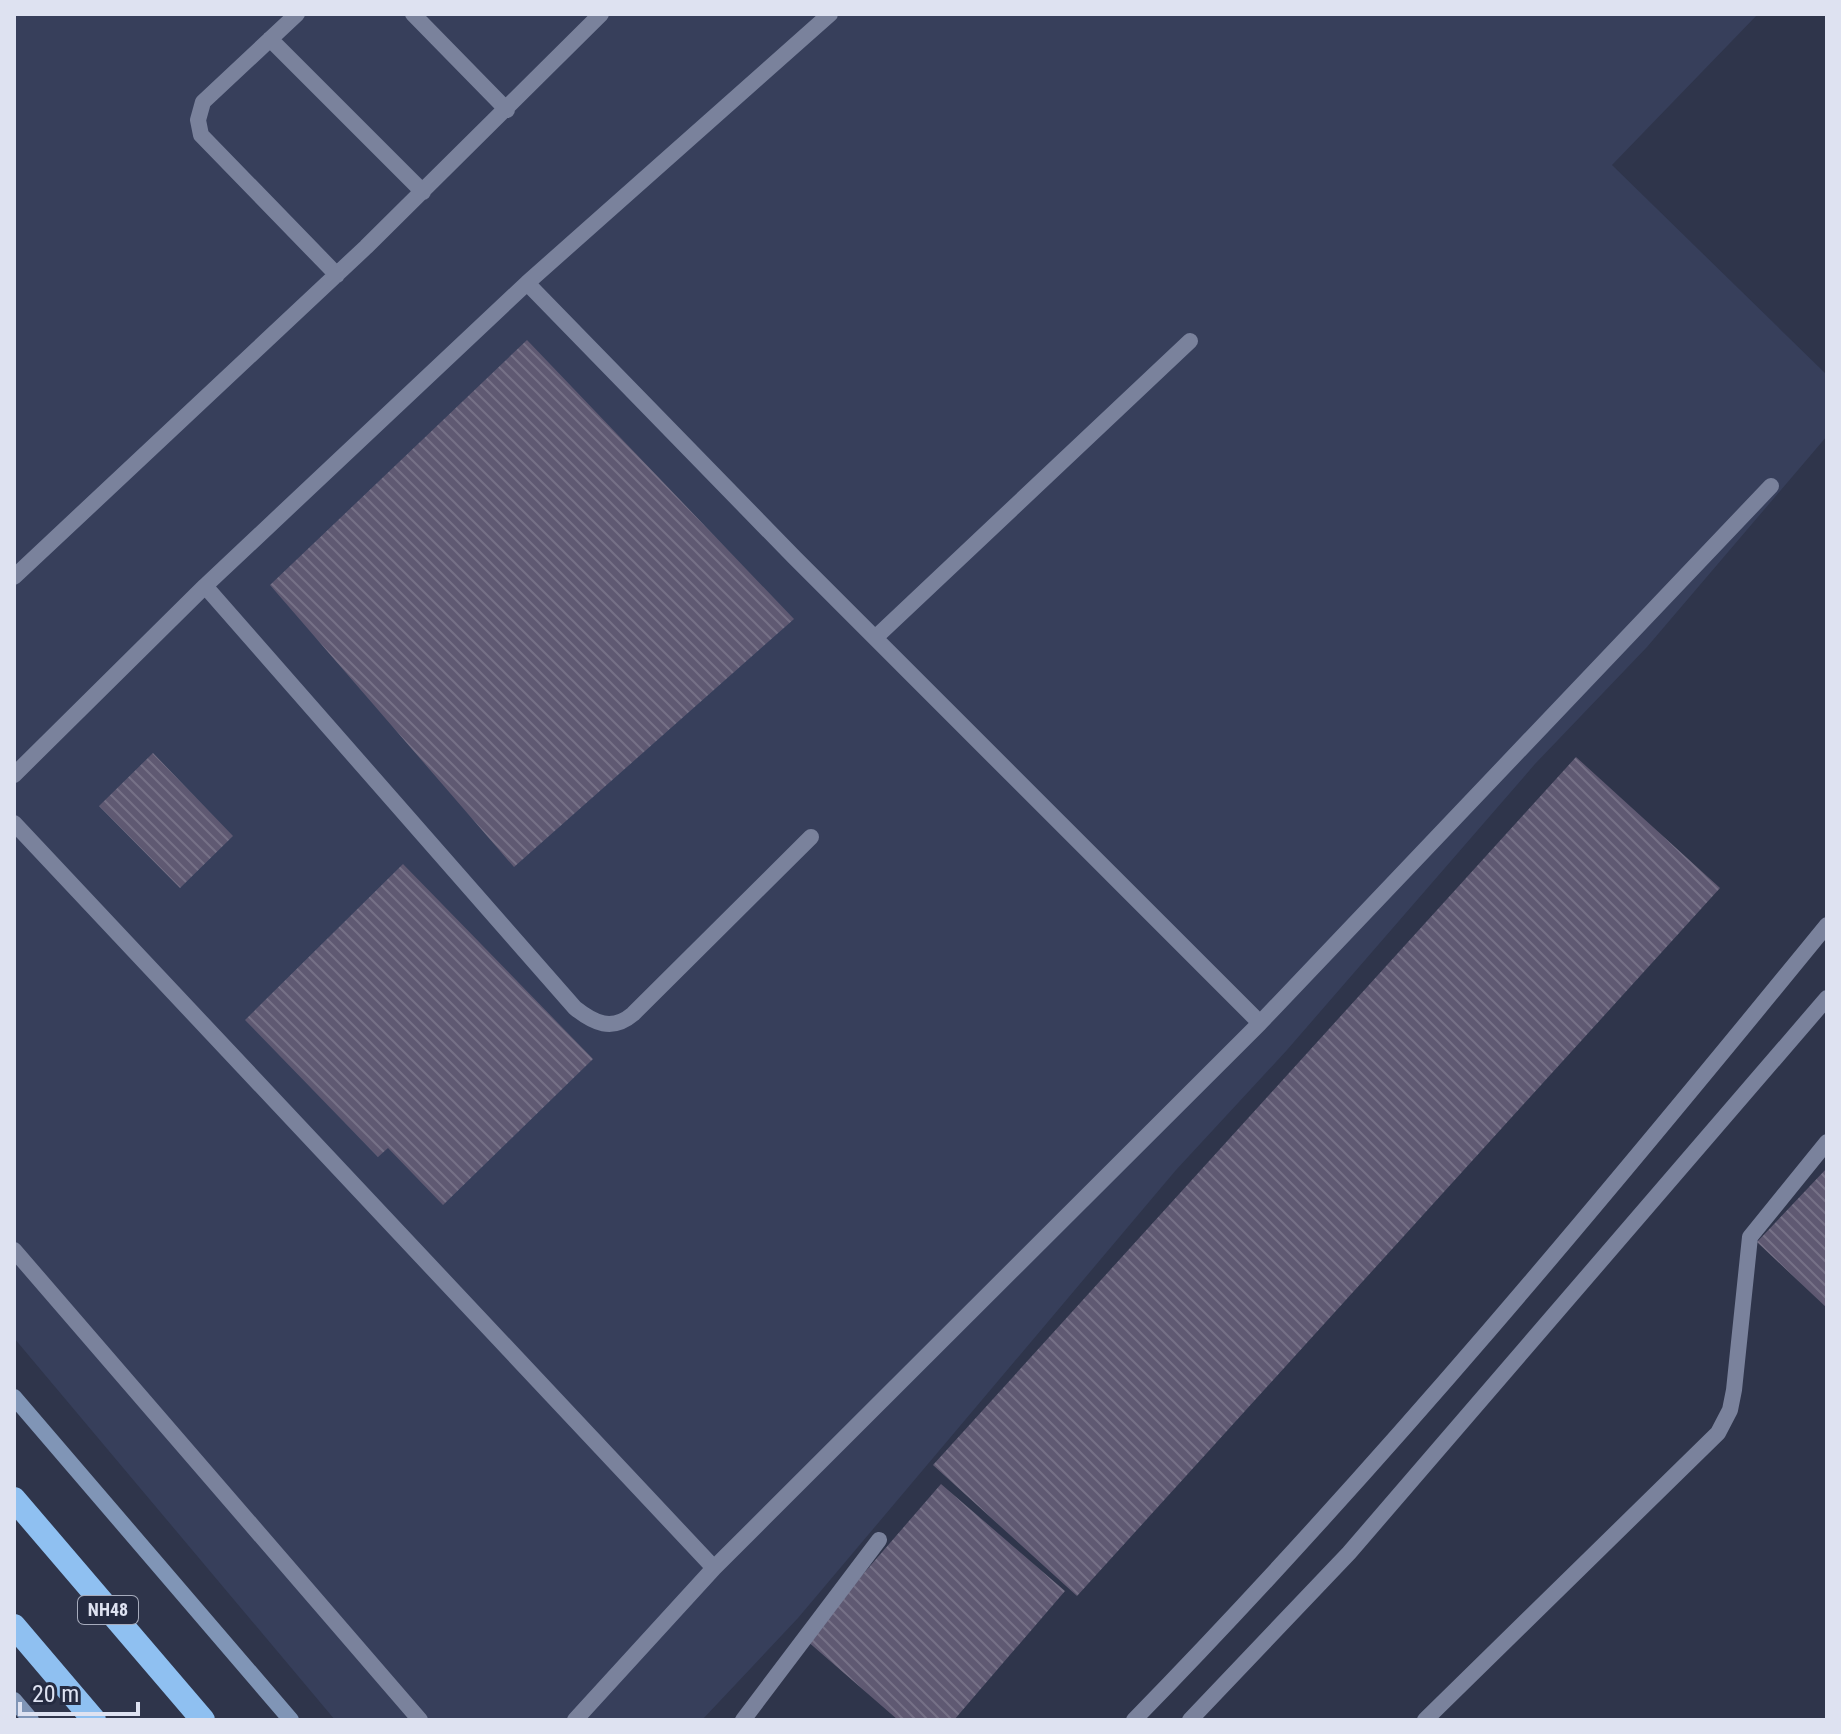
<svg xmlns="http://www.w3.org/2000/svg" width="1841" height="1734" viewBox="0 0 1841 1734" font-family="'Roboto Condensed',sans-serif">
  <defs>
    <pattern id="building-back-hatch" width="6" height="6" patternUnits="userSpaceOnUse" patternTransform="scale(2)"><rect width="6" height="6" fill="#5f5972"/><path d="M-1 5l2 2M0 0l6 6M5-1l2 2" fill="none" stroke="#767187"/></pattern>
  </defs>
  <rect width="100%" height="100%" fill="#2f354b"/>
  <path fill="#373f5b" d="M14,14H1758L1612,165L1827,375V436L1647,647L1535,764L1287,1050L1176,1170L798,1618L702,1720H335L14,1338Z"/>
  <path fill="url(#building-back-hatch)" d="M527,340L794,619L514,867L270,585Z
    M153,753L233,836L180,888L99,806Z
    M1576,757L1720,888L1077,1596L933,1465Z
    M403,864L593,1059L443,1205L388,1148L378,1157L245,1020Z
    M1827,1168V1308L1757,1242Z
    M941,1484L1065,1591L954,1720H898L806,1640Z"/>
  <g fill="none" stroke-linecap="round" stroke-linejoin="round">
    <path stroke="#7a829c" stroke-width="16" d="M297,14L203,102L198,120L201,135L337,275
      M413,14L507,110
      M270,39L423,192
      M527,283L795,558L1260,1023
      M14,577L366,247L601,14
      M205,586L575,1008C594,1023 612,1032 633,1014L811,837
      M875,638L1190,341
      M14,775L205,586L527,283L830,14
      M14,823L714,1568
      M14,1250L420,1720
      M575,1720L714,1568L1260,1023L1771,486
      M743,1720L879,1540
      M1425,1720L1718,1433L1730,1410L1734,1390L1750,1237L1827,1142"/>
    <path stroke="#7a829c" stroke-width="16" d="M1134,1720C1380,1468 1605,1197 1827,925
      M1190,1720L1349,1553L1827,998"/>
    <path stroke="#8095b6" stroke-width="16" d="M14,1397L291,1720
      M14,1700L31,1720"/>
    <path stroke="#8fc0f1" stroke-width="24" d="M14,1499L203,1720
      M14,1626L94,1720"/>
  </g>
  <g text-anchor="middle" stroke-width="6" stroke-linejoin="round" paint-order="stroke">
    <rect fill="#252b41" stroke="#a6abbc" stroke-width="2" x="78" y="1596" width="60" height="28" rx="6"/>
    <g font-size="18" font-weight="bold" fill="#dee2f1">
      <text x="108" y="1616">NH48</text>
    </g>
  </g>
  <rect width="1841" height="1734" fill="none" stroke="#dee2f1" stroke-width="32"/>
  <path d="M20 1702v12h118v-12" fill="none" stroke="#dee2f1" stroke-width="4"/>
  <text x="32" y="1702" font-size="24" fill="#dee2f1" stroke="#252b41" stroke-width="6" paint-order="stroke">20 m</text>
</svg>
